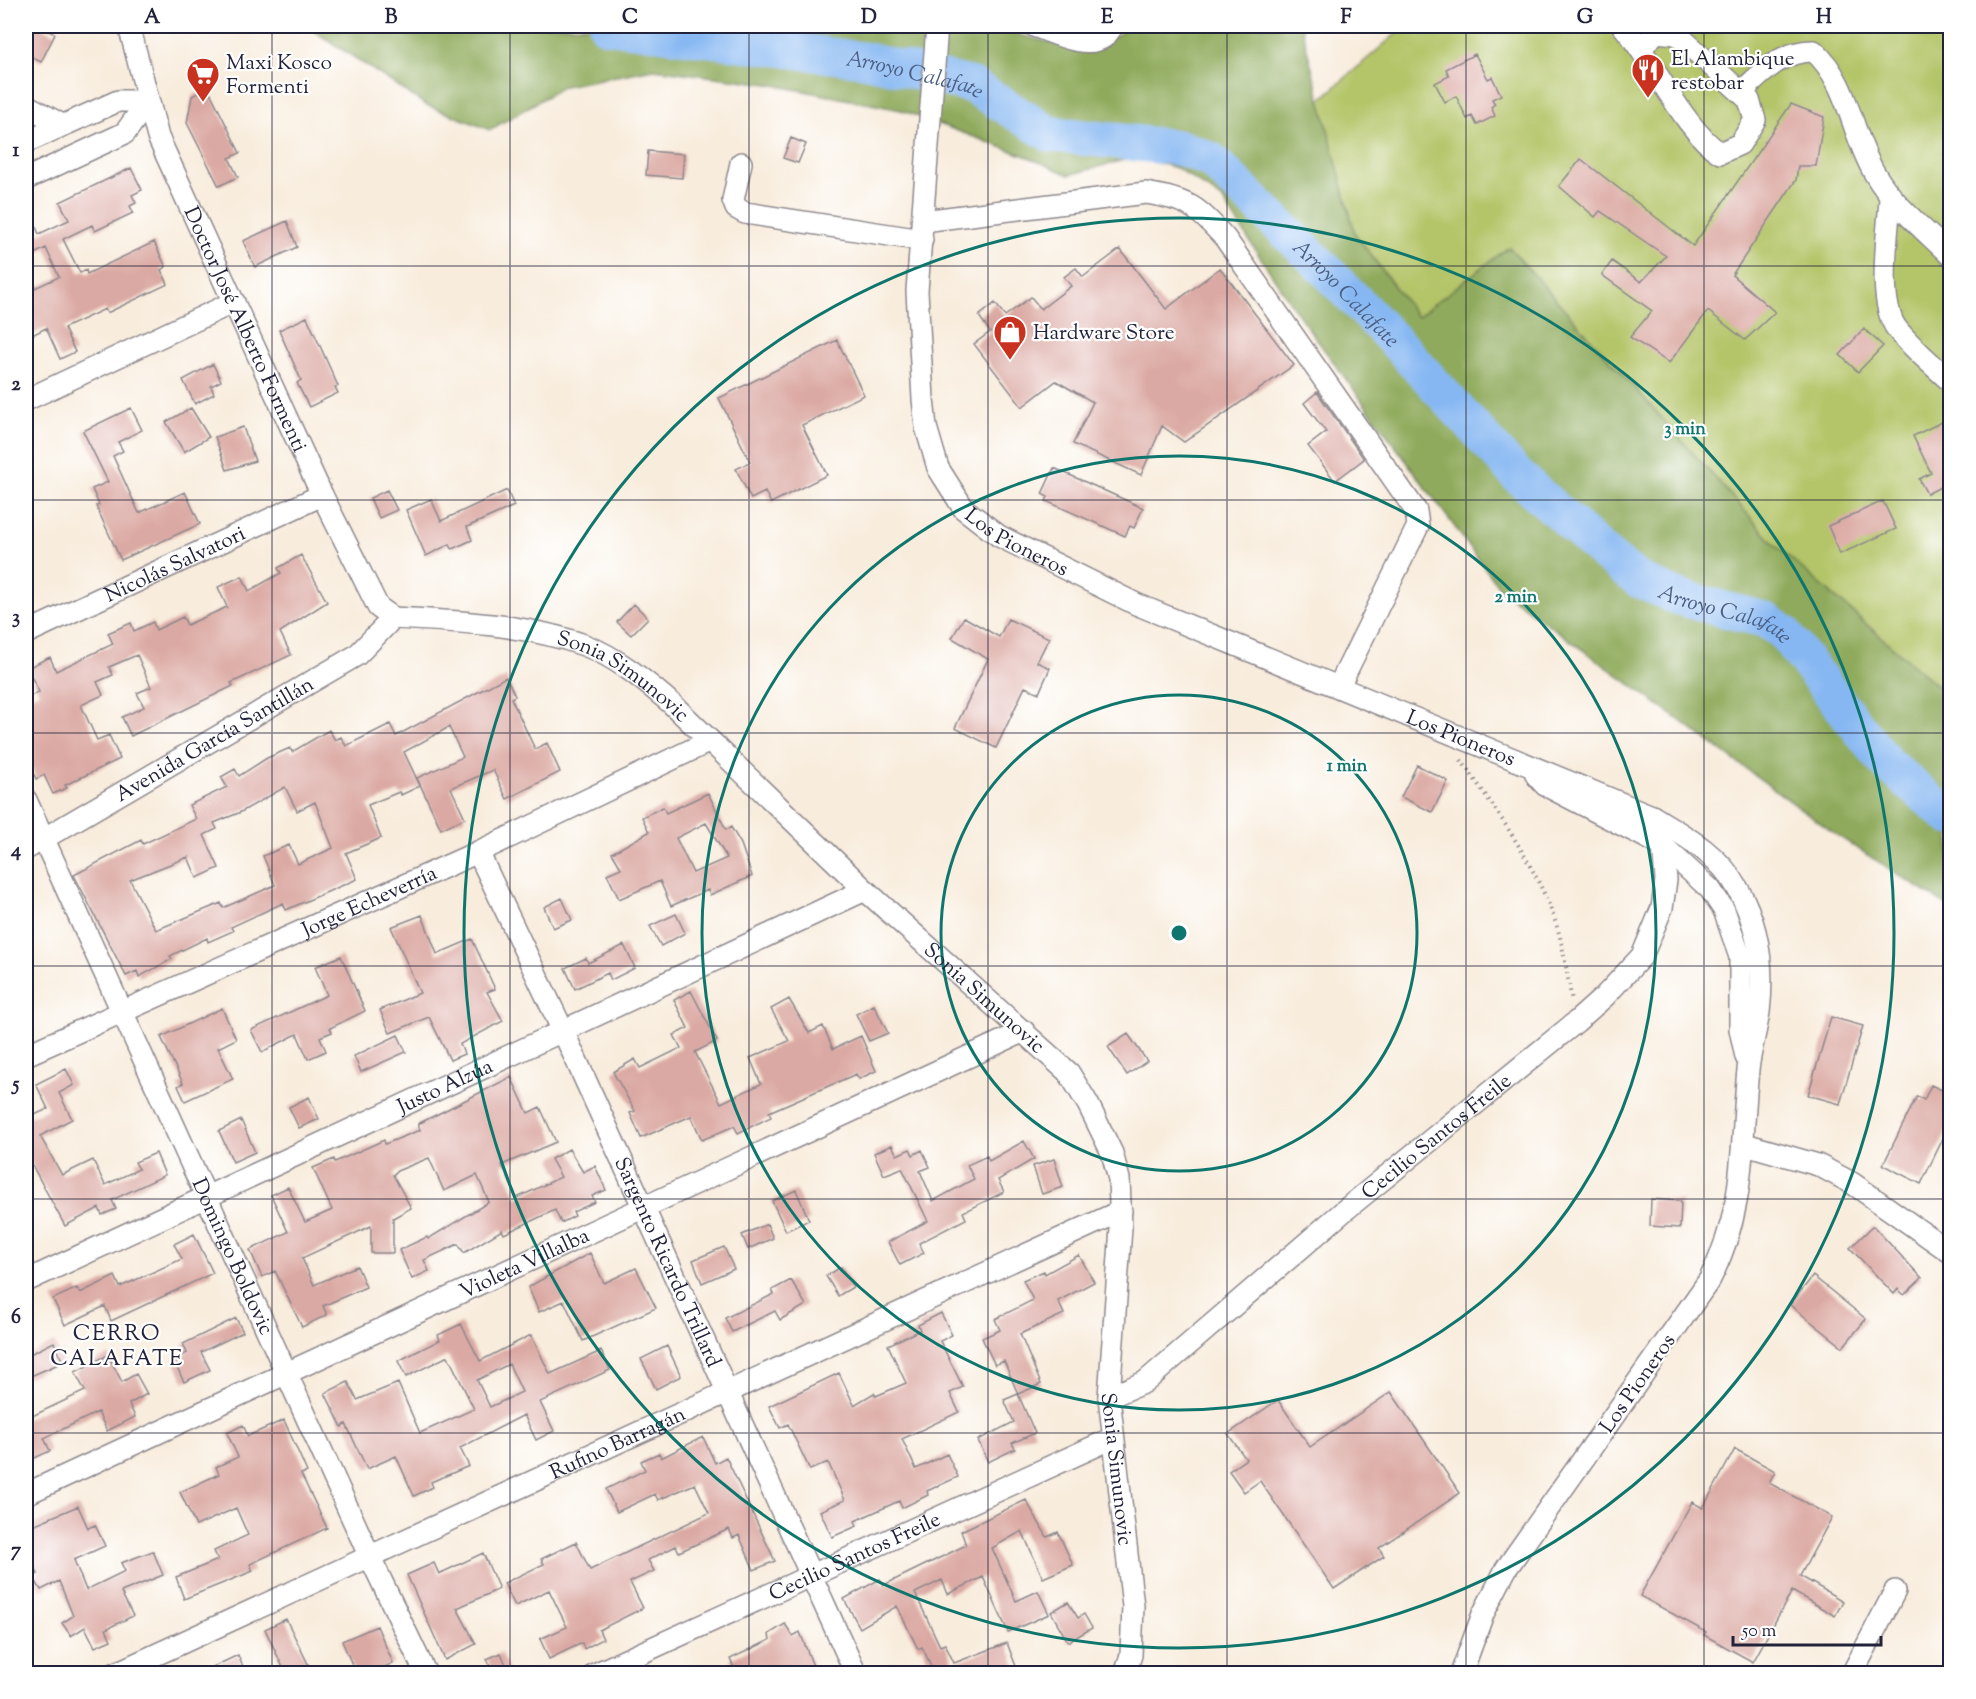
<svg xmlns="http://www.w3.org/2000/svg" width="1976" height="1699" viewBox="0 0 1976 1699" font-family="'Sorts Mill Goudy',serif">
  <rect width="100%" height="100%" fill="#fff"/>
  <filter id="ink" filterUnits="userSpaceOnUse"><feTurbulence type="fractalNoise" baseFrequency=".0167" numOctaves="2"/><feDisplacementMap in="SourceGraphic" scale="12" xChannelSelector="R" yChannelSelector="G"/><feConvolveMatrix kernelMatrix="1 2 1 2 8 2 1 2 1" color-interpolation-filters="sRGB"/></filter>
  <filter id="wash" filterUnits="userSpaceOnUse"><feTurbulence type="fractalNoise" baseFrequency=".008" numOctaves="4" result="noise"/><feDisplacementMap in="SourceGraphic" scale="24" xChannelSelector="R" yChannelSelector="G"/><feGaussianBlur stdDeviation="1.35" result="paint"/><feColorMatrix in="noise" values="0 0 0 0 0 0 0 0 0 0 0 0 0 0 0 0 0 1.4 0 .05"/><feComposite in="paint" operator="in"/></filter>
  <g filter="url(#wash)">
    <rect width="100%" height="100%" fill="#f8ecdc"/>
    <path fill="#b4c467" stroke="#6b7351" stroke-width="1.5" d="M1405,26H1950V697L1775,545L1509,247L1417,317L1355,234L1320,100Z"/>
    <path fill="#8faa5c" stroke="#58664c" stroke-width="1.5" d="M312,26H984L1091,53L1130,26H1301L1355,234L1417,317L1509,247L1775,545L1950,697V908L1838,836L1501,590L1295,310L1222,199L1177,168L1135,157L1069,175L1028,157L901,110L768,84L654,69L564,86L490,130L426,105L314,31Z"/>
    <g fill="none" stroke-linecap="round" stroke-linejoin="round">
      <path stroke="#86b7f2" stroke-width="36" id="s1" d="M607,26L866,60L971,85L1050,134L1181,148L1211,160L1328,272L1407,354L1517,475L1606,555L1637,579L1677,597L1765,620L1783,632L1887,764L1950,817"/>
    </g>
    <g id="blocks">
      <path fill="#dba9a3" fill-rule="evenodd" d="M26,26H38L55,34L41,62L26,54Z
        M1475,54L1488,79L1492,77L1501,95L1492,99L1495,104L1491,107L1495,116L1477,125L1472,116L1467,119L1456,96L1445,102L1435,83L1449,76L1446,69Z
        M208,88L240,153L229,158L238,177L219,186L187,123L192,96Z
        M1791,104L1824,117L1816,166H1798L1796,180L1732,275L1775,312L1745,340L1708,311L1669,363L1630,337L1652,311L1602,275L1612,261L1641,282L1666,256L1600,211L1595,217L1559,186L1581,159L1693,246Z
        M791,138L806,144L798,163L783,158Z
        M648,151L684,154L682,178L646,175Z
        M131,168L142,190L132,195L136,203L130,206L133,213L95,231L92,225L63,239L80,273L86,270L87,274L154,242L166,267L161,270L168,284L107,313L105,309L64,328L75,352L60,359L46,328L26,338V292L59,277L46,248L26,258V205L39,234L69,220L60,202Z
        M287,221L297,247L255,267L243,241Z
        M1120,249L1166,309L1220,268L1294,365L1184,442L1162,426L1141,475L1073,444L1093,402L1056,381L1022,407L974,344L990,332L979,316L995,303L1005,316L1031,297L1041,309L1071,286L1064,277L1076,268L1083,277Z
        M307,317L338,386L335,387L338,393L309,407L297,383L301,380L279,330Z
        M1864,329L1883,346L1858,372L1840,355Z
        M837,340L864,395L802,425L827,475L771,503L765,492L751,499L736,469L750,462L719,398Z
        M213,364L221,381L211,386L214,394L195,404L183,380Z
        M1317,392L1364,459L1335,481L1308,446L1326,432L1304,403Z
        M131,408L142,430L118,442L123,451L113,456L139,513L185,492L200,524L121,560L96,506L99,505L92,489L108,482L83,431Z
        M191,408L209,437L184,452L166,422Z
        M1950,418V482L1927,494L1919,479L1931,473L1913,436Z
        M243,427L255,461L227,470L215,437Z
        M1054,468L1143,508L1134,528L1130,526L1125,536L1046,501L1048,497L1042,494Z
        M387,490L397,510L379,518L370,498Z
        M507,490L514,506L467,527L472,540L452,549L450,544L426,556L406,510L431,499L441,521Z
        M1883,501L1896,529L1840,554L1828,526Z
        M301,555L327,602L280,632L291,655L231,683L233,686L131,736L122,717L144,707L137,693L151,687L137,655L109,667L113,675L97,682L103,695L81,705L97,740L109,735L120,759L65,785L67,788L53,794L44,775L36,779L26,756V698L39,692L27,668L50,657L56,671L113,644L108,633L131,623L134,631L153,622L156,630L183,617L187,625L227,607L218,587L242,576L249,591L281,573L278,568Z
        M634,604L648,618L631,635L617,622Z
        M964,617L999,637L1008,619L1049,638L1037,662L1050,668L1039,693L1025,687L996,748L955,728L988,659L952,638Z
        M506,677L515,696L511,698L535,749L547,743L560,772L507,799L493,770L451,788L465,818L441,829L417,778L463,757L449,727L404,752L420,786L401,795L399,792L368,805L381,838L346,853L357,879L286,910L283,903L231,927L233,931L208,942L207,938L170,956L172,959L139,977L137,971L126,976L74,875L141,840L143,844L196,819L189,805L227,787L221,777L235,769L239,776L267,758L290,748L292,752L329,730L335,740L341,737L346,746L390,724L396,736ZM285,787L297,811L315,802L333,848L298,864L289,845L263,856L275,885L223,908L221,903L156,930L130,880L188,857L197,878L219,868L204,835L217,829L214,823L241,812Z
        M1417,765L1448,781L1432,812L1401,797Z
        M708,793L726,830L731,827L741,844L752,876L710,895L708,890L671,906L660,881L619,899L607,874L621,868L612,853L649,832L642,817L663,807L666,813ZM706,823L727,858L693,873L676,838Z
        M562,898L572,920L553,928L544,907Z
        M676,914L685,933L661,946L650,926Z
        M422,915L437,954L472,939L495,989L487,992L503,1021L460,1044L464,1054L450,1060L429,1017L390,1033L380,1010L420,993L391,927Z
        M624,945L635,968L611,980L608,973L575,989L565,968L586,958L588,963Z
        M341,956L365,1011L330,1028L332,1032L320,1037L326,1051L308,1059L297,1034L262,1052L251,1030L327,995L315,967Z
        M691,991L717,1041L695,1052L721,1103L761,1084L750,1058L789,1041L771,1009L789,999L809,1033L823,1026L833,1049L861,1036L876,1071L859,1079L856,1074L769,1112L771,1117L738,1133L734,1126L702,1140L691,1116L641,1138L630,1113L635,1111L613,1072L635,1059L640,1068L681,1048L674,1035L688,1028L674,1000Z
        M874,1005L888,1033L869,1041L856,1014Z
        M222,1008L236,1039L218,1048L233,1079L185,1101L178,1086L183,1083L161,1037Z
        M1831,1017L1863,1026L1840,1104L1808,1095Z
        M1128,1034L1147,1061L1127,1075L1108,1047Z
        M398,1035L406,1052L361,1072L354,1056Z
        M66,1069L74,1085L59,1093L72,1119L40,1136L62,1175L93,1160L105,1185L139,1169L135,1162L156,1153L165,1175L112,1200L116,1209L102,1215L99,1208L65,1226L26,1154V1108L30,1117L48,1109L36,1084Z
        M511,1077L528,1113L540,1107L556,1142L502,1165L517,1198L561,1177L551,1159L569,1149L583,1172L595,1166L606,1190L592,1196L595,1202L573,1212L575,1216L561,1223L555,1210L504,1234L502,1230L464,1253L458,1244L424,1260L429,1271L412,1279L399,1250L427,1237L428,1239L489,1202L477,1175L444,1191L429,1158L397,1171L393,1175L411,1208L393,1218V1253H371V1226L302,1258L314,1285L357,1266L366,1287L323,1306L327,1315L302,1327L275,1271L262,1277L250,1250L288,1232L271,1195L288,1187L305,1222L332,1210L313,1168L334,1159L335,1162L384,1140L385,1144L420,1130L418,1124Z
        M1931,1085L1950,1094V1124L1921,1184L1883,1165L1917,1096L1924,1100Z
        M309,1097L319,1119L299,1128L289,1107Z
        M241,1120L255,1152L233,1162L219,1131Z
        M1024,1141L1034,1159L998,1180L1004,1192L963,1212L966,1219L919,1243L924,1253L900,1265L888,1242L928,1221L902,1168L884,1175L874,1153L892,1145L897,1155L910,1149L913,1155L922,1150L930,1167L920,1171L933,1201L974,1179L967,1165L987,1156L989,1161Z
        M1054,1159L1063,1187L1042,1194L1033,1166Z
        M796,1190L809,1220L786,1231L772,1201Z
        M1651,1199L1681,1201L1680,1228L1650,1226Z
        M767,1224L773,1238L748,1249L742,1235Z
        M1873,1226L1922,1278L1904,1295L1898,1289L1894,1294L1850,1248Z
        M194,1234L213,1273L111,1321L105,1306L65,1325L53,1299L77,1288L80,1293L115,1276L120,1287L182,1259L174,1244Z
        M724,1247L734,1269L702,1283L693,1260Z
        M590,1253L604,1283L636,1268L656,1308L583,1341L564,1301L539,1312L528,1287Z
        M1079,1255L1094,1282L1058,1301L1064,1314L1020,1334L1041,1384L1018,1394L1004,1361L995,1365L982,1338L1000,1330L995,1319L1033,1300L1023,1280L1044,1271L1045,1274Z
        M841,1267L853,1287L838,1296L826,1276Z
        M1813,1276L1866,1319L1843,1347L1790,1305Z
        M791,1280L806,1305L780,1320L775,1311L732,1332L725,1318L774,1294L772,1290Z
        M941,1313L952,1335L940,1341L963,1387L950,1393L959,1412L902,1439L916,1469L947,1454L958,1477L927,1491L928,1495L902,1508L899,1501L855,1521L857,1526L832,1537L820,1511L845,1500L828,1462L810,1470L788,1424L780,1428L769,1406L839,1373L854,1405L874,1393L876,1396L906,1383L888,1345L920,1330L918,1325Z
        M236,1318L243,1332L201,1352L210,1370L184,1382L173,1359L187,1353L183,1344Z
        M461,1324L480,1361L531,1335L550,1374L601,1351L610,1370L540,1402L554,1431L536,1440L524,1415L460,1448L469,1466L431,1482L433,1487L414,1496L396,1456L367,1469L346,1424L342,1427L325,1393L348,1382L357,1400L398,1383L420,1433L474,1409L448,1356L406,1377L398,1361L440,1340L438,1335ZM509,1364L522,1392L490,1407L477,1380Z
        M54,1342L63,1362L26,1378V1356Z
        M667,1346L681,1376L656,1389L641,1359Z
        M108,1355L122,1382L136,1374L147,1394L129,1404L135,1417L107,1431L98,1412L44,1438L50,1451L26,1462V1419L85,1391L75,1372Z
        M1391,1392L1460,1493L1379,1548L1384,1556L1334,1589L1260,1481L1244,1492L1229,1471L1246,1459L1228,1434L1278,1400L1310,1447Z
        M1018,1394L1035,1433L1012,1443L1015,1449L988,1462L978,1440L1014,1422L1004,1400Z
        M284,1420L307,1472L301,1474L327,1528L250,1564L253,1571L184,1599L176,1577L218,1560L214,1551L248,1535L236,1508L196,1526L180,1492L219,1474L216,1467L238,1457L227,1433L243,1425L248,1436Z
        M703,1437L715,1463L726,1457L775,1561L754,1570L739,1535L733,1538L729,1529L679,1552L676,1546L648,1560L654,1571L630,1582L643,1608L599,1630L603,1639L584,1649L582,1643L549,1659L540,1639L567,1627L549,1590L515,1606L504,1583L544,1564L541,1559L576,1542L590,1570L709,1513L695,1484L658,1500L655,1494L617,1512L606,1489L645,1470L641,1461L659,1453L661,1458Z
        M1735,1449L1775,1471L1769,1483L1832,1517L1800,1576L1843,1601L1835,1616L1792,1591L1753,1662L1704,1635L1706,1632L1640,1596L1692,1502L1703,1508Z
        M1026,1500L1047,1537L1058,1532L1073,1565L1043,1578L1022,1531L992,1548L1016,1601L1038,1591L1049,1614L1008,1632L983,1577L948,1594L942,1580L915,1593L940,1646L945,1644L954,1663L1007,1643L1019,1674H932L934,1672L922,1647L918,1649L897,1606L860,1628L844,1599L880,1579L884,1585L966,1545L961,1531Z
        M78,1506L88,1528L95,1525L105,1546L74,1560L86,1590L125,1571L121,1563L153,1551L163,1575L121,1592L133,1616L106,1629L111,1640L95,1647L85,1627L71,1636L62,1623L73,1616L59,1581L41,1590L33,1577L38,1574L26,1548V1528Z
        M483,1553L499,1589L457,1608L476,1644L445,1660L407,1575L434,1563L439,1574Z
        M1068,1602L1078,1618L1084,1614L1092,1628L1068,1642L1051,1612Z
        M286,1619L313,1674H286L265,1629Z
        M785,1624L793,1636L800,1632L816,1674H737L730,1659L770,1640L769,1634Z
        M377,1626L393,1663L370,1674H356L342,1641Z
        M501,1653L510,1674H493L487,1659Z
        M238,1655L246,1674H198Z"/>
    </g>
  </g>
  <g filter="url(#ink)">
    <use href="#blocks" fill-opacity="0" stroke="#8d878c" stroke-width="1.5"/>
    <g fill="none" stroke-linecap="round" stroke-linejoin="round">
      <g stroke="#8d878c" stroke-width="24">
        <g id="minor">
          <path id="s2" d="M129,26L158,137L322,495L378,607L393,618"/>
          <path id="s3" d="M937,26L917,291L923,399L926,427L938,468L964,509L999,536L1136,604L1652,816C1685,836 1719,854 1738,889C1759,926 1764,970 1759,1012C1756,1032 1750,1051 1748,1070C1740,1147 1747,1206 1710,1279L1506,1569L1483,1614L1461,1674"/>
          <path d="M1034,26C1052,32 1086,50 1104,37C1107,35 1110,29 1113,26"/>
          <path d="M1623,26C1653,60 1684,130 1720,153L1740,144L1755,120L1749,100L1677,34L1656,32L1642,47"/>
          <path d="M1741,92C1764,72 1782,50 1814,51C1849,83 1851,134 1875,174C1893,205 1925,230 1950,255"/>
          <path d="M26,105L62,125"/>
          <path d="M26,142L118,101H148"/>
          <path d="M741,163L733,200L736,208L745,213L922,240"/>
          <path d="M26,179L125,133L148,101"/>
          <path d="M1890,196C1889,231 1876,301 1897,329C1912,348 1933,365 1950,381"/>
          <path d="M923,221L1146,193C1189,200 1196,206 1225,238L1416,511L1418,526L1339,686"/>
          <path d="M26,400L234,302"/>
          <path id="s4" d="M393,618C456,621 525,624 584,645C617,657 646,682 672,704L865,890L1069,1073L1088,1104L1112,1153L1119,1179L1121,1228L1109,1397L1133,1606L1131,1655L1125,1674"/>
          <path id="s5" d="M26,633L322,495"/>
          <path d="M1536,775L1545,785L1663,846L1710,889L1724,910L1740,957V1029L1746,1057"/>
          <path id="s6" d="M26,800L369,1555L426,1674"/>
          <path id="s7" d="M26,849L357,655L393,618"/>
          <path id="s8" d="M478,852L563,1031L856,1674"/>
          <path id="s9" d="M26,1055L478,852L710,741"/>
          <path d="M1745,1144L1818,1165L1852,1183L1950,1252"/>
          <path id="s10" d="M26,1281L865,890"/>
          <path id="s11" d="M1109,1397L1145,1382L1345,1210L1576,1022L1604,997L1642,956L1662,908L1666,880L1663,846L1652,816"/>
          <path id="s12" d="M26,1494L1024,1031"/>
          <path id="s13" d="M114,1674L1121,1211"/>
          <path id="s14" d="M595,1674L1113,1438"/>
          <path d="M1852,1674L1895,1591"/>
        </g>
      </g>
      <path stroke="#8d878c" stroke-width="4" stroke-dasharray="1.5 4.5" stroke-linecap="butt" d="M1461,760C1497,811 1544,876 1560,937C1565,958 1568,980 1572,1001"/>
      <use href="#minor" stroke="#fff" stroke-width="21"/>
    </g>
  </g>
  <path fill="none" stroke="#22223b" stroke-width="1.5" stroke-opacity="0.55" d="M272,26V1674M510,26V1674M749,26V1674M988,26V1674M1227,26V1674M1466,26V1674M1704,26V1674M26,266H1950M26,500H1950M26,733H1950M26,966H1950M26,1199H1950M26,1433H1950"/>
  <g fill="none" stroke="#0f766e" stroke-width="3">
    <circle cx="1179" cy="933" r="238"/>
    <circle cx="1179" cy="933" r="477"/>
    <circle cx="1179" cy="933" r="715"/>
  </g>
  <defs>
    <g id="restaurant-pin" transform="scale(1.725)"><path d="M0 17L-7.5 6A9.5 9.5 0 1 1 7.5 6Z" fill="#c8321e" stroke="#fff"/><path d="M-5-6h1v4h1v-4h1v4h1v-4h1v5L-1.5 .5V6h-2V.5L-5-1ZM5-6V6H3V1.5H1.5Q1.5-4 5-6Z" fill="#fff"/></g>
    <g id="supermarket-pin" transform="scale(1.725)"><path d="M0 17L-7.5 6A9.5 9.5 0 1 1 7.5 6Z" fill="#c8321e" stroke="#fff"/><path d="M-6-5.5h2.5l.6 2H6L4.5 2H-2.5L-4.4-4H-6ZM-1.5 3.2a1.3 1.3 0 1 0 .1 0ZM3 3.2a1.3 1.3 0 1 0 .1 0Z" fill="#fff"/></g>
    <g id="shop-pin" transform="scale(1.725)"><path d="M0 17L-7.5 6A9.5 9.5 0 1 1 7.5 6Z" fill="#c8321e" stroke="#fff"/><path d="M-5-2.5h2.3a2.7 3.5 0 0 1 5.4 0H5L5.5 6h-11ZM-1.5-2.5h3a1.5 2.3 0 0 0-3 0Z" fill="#fff"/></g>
  </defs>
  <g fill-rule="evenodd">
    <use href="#restaurant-pin" x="1648" y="70"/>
    <use href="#supermarket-pin" x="203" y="74"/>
    <use href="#shop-pin" x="1010" y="332"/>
  </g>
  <g text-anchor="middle" stroke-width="4.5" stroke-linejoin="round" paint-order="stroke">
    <g font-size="21" fill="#22223b" stroke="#fff" text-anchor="start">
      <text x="1671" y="65">El Alambique<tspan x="1671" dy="24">restobar</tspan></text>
      <text x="226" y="69">Maxi Kosco<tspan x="226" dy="24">Formenti</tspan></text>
      <text x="1033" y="339">Hardware Store</text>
    </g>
    <g font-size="21" fill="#22223b" stroke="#fff">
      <text dy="7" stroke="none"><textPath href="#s2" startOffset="326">Doctor José Alberto Formenti</textPath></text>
      <text dy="7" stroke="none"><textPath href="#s3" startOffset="556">Los Pioneros</textPath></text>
      <text dy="7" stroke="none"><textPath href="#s5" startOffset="164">Nicolás Salvatori</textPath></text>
      <text dy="7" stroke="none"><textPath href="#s4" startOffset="243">Sonia Simunovic</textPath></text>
      <text dy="7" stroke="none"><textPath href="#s3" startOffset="1042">Los Pioneros</textPath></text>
      <text dy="7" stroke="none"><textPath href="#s7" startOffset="218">Avenida García Santillán</textPath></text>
      <text dy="7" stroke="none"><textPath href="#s9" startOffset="376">Jorge Echeverría</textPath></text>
      <text dy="7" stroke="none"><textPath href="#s4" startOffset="729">Sonia Simunovic</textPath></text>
      <text dy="7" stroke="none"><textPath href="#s10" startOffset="462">Justo Alzúa</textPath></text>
      <text dy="7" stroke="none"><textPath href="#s11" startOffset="420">Cecilio Santos Freile</textPath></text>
      <text dy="7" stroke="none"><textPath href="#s6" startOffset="501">Domingo Boldovic</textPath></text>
      <text dy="7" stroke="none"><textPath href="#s12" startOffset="549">Violeta Villalba</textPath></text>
      <text dy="7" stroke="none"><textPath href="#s8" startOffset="452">Sargento Ricardo Trillard</textPath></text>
      <text transform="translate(1637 1383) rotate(-55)" y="7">Los Pioneros</text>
      <text dy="7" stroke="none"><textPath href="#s13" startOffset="554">Rufino Barragán</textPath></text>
      <text dy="7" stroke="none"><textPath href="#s4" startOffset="1251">Sonia Simunovic</textPath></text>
      <text dy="7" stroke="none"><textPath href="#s14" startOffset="285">Cecilio Santos Freile</textPath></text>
    </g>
    <g font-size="22" font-style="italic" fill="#4a5e84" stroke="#fff">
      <text dy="8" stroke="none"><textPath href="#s1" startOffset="312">Arroyo Calafate</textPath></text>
      <text dy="8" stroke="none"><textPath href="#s1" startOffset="816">Arroyo Calafate</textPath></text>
      <text dy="8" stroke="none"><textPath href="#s1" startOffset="1320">Arroyo Calafate</textPath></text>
    </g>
    <g font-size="22" letter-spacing="1.5" fill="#22223b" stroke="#fff">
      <text x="117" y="1340">CERRO<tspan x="117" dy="25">CALAFATE</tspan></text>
    </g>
  </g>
  <circle cx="1179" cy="933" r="9" fill="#0f766e" stroke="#fff" stroke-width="3"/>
  <g font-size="18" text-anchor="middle" font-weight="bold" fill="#0f766e" stroke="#fff" stroke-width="4.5" stroke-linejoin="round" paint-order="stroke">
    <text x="1685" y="434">3 min</text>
    <text x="1516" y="602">2 min</text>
    <text x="1347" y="771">1 min</text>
  </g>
  <rect width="1976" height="1699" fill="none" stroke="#fff" stroke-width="66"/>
  <path d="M1733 1636v9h148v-9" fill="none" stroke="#22223b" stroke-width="3"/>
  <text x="1742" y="1636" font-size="18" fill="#22223b" stroke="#ffffff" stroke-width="4.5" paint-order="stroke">50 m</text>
  <rect x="33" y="33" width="1910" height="1633" fill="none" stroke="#22223b" stroke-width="2"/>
  <g font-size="20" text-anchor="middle" font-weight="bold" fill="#22223b">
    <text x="152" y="23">A</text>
    <text x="391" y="23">B</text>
    <text x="630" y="23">C</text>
    <text x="869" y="23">D</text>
    <text x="1107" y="23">E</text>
    <text x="1346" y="23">F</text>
    <text x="1585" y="23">G</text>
    <text x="1824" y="23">H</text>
    <text x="16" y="156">1</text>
    <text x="16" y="390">2</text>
    <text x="16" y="623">3</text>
    <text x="16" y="856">4</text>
    <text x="16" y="1090">5</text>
    <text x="16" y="1323">6</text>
    <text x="16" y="1556">7</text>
  </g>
</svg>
